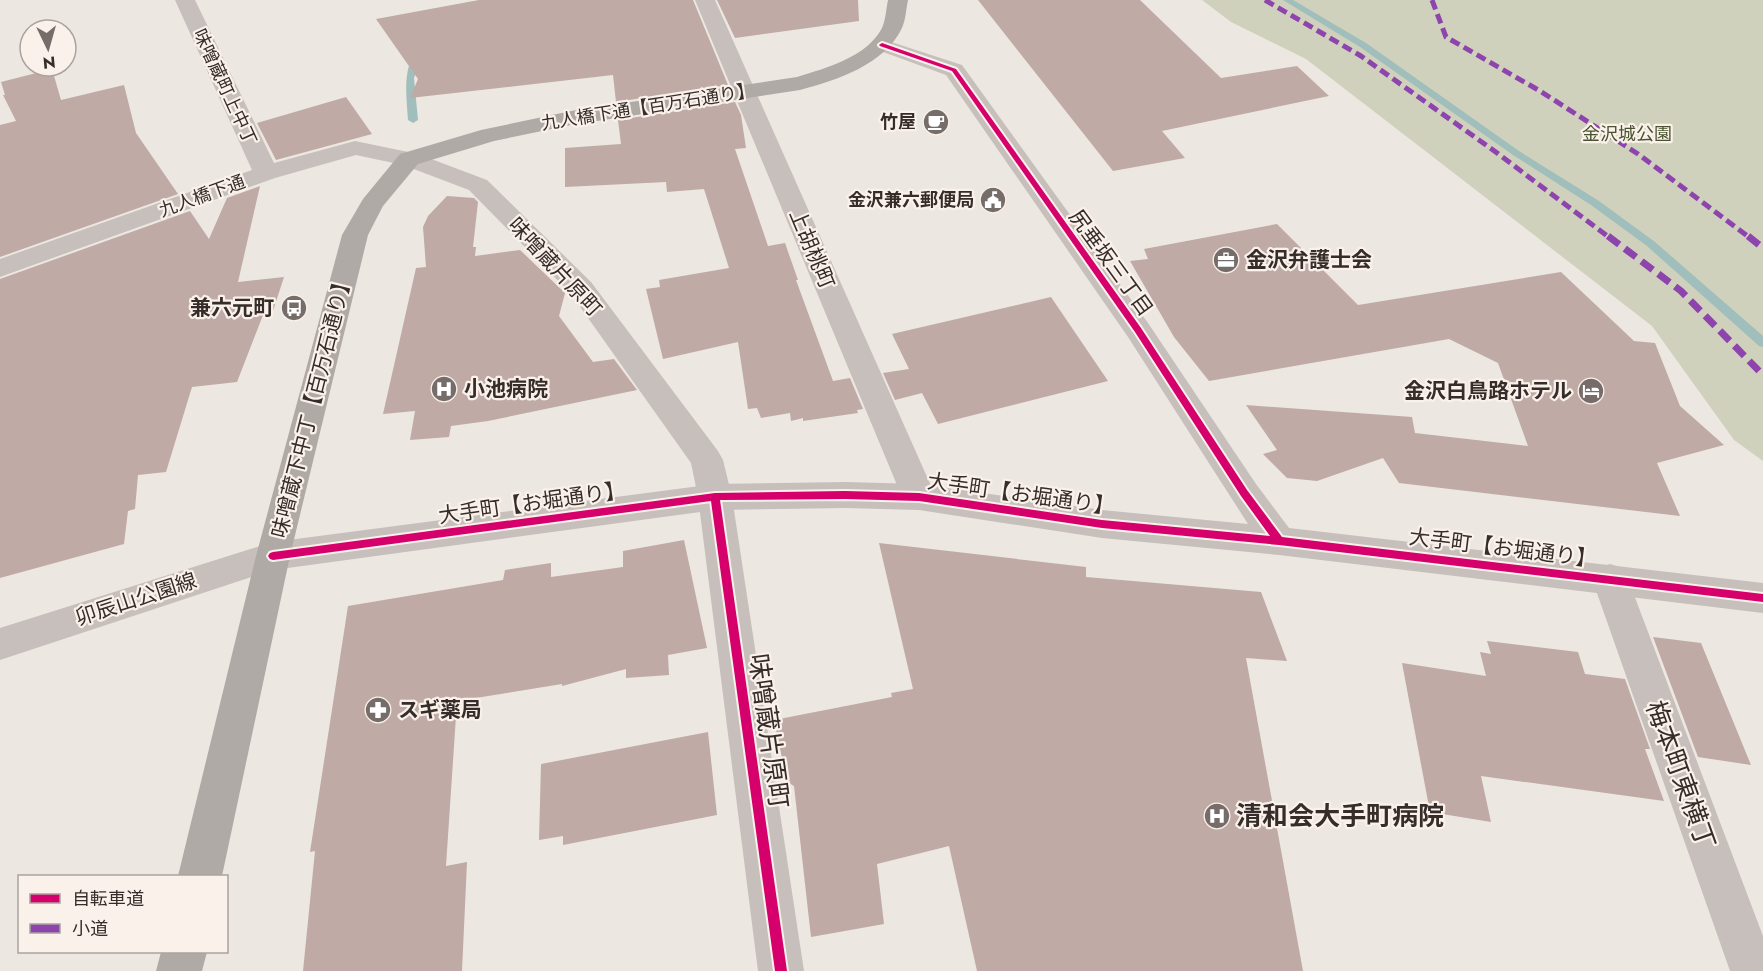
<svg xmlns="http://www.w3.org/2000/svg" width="1763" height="971" viewBox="0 0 1763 971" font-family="Jost,'Noto Sans JP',sans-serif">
  <rect width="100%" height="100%" fill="#ede7e2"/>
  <path fill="#cfd1bd" d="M1202,0H1763V461L1734,440L1652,326L1306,59L1231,22Z"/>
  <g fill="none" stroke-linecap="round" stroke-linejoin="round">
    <path fill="#a0bebb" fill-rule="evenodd" d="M1283,0H1293L1366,43L1519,151L1599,201L1655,242L1763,336V347L1759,346L1647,246L1591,205L1513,155L1360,47Z
      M419,52L423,55L414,78L418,120L413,123L408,120C407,102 401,62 419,52Z"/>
  </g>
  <path fill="#bfaaa5" d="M479,0H693L728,85L616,102L613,75L410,98L418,79L376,19Z
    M717,0H858L859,21L735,38Z
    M978,0H1140L1221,78L1297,66L1329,96L1162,131L1185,158L1113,171Z
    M52,69L61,100L124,85L136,133L178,194L0,257V125L16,121L3,95H5L1,82Z
    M346,97L372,134L276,160L257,123Z
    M735,102L741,115L746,148L735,149L768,246L785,243L798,280H796L833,381L850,378L863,409L857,410L858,413L803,421V418L791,421L790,413L761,418L757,408L748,409L738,342L663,359L646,289L660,287L659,280L729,268L704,189L667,192L666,182L565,187V148L621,144L618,120Z
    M260,186L238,282L284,277L272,314L263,315L237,382L192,387L166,472L138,475L135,509L128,511L124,544L0,578V279L190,211L209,239L227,198Z
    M447,196L474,198L478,202L473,247H476L475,256L520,250L565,293L559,316L593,362L614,359L637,390L488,421L451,426L449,437L410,440L415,411L383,414L416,268L426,267L423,227L428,216Z
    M1277,224L1358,305L1561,272L1634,341L1655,343L1680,406L1724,445L1657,463L1680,516L1399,483L1383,458L1317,481L1287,478L1263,454L1277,450L1246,405L1412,417L1415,433L1528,446L1498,363L1449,339L1209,381L1174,337L1130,261L1148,259L1144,249Z
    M1051,297L1108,381L938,424L922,393L895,400L883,373L909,369L892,334Z
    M684,540L707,648L668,655L669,675L626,678V669L562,686V684L457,701L446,866L467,862L462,971H303L315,851L310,852L348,606L503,580L505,570L551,563V577L623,567V551Z
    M879,543L1086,567V577L1261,592L1287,661L1246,658L1303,971H977L949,846L877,864L884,924L811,937L794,786L787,782L774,720L892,697L891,693L913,689Z
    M1653,637L1701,643L1751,765L1698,757Z
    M1487,641L1578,652L1585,674L1625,679L1650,749H1645L1664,801L1481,776L1491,822L1430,812L1402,663L1486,676L1480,652L1491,654Z
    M708,732L717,815L563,845V836L539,840L541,764Z"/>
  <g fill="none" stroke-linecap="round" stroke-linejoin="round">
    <path fill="#c6bfbb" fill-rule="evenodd" d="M175,0H195L274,163L355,141L418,154L487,180L591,282L718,451L723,460L732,497L804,971H758L698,497L691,463L571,294L469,190L403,165L356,155L275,178L0,277V259L252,170Z
      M695,0H715L936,497L931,506L919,510L907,506L902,497Z
      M1610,564L1623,568L1628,579L1763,936V971H1730L1592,579L1597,568Z"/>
    <path fill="#c6bfbb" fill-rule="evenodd" d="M882,39L962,65L1148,323L1256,484L1289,528L1763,583V613L1279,555L1102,538L919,510L845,508L715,510L273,570L0,660V628L273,542L715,484L845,482L919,484L1102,510L1248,524L1128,337L946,75L875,49L872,45L875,41Z"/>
    <path fill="#b0aaa6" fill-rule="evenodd" d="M888,0H908C906,9 906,19 902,28C884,65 837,80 800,90L571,125L494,141L418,164L383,206L368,235L290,556L222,876H178L256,556L342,235L363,199L400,154L481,130L571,111L797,77C826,68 867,57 882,28C886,19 886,9 888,0Z
      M161,952H207L202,971H156Z"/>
    <path stroke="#8e44ad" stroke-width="5" stroke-dasharray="10 5" stroke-linecap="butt" d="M1265,0L1361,56L1493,150L1610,238
      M1432,0L1446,37L1540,91L1638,154L1750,238"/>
    <path stroke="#8e44ad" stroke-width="7" stroke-dasharray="14 7" stroke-linecap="butt" d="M1608,236L1681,291L1763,375
      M1748,236L1763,248"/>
    <g stroke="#f9f1ea" stroke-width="4">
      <path id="cycleway" d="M882,43L956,69L1141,328L1247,490L1282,537L1763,594V602L1279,545L1102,528L919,501L845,499L720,500L787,971H775L711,501L273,560L270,559L268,556L270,553L273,552L715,493L845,491L919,493L1102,520L1270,536L1241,496L1135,332L952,71L880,46L879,45Z"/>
    </g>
    <use href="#cycleway" fill="#d6006c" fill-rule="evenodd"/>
  </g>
  <defs>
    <g id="cafe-disc" transform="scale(1.35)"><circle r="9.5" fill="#766d6a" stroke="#f9f1ea"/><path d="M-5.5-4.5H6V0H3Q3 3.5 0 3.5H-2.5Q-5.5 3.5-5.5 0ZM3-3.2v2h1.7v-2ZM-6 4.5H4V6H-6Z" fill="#fff"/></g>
    <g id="civic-disc" transform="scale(1.35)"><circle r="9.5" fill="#766d6a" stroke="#f9f1ea"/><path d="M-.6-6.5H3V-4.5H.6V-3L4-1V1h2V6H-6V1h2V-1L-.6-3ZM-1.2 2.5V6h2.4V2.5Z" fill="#fff"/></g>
    <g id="office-disc" transform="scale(1.35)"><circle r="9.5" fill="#766d6a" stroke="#f9f1ea"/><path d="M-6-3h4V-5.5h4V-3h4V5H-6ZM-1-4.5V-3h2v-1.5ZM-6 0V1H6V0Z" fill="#fff"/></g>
    <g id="bus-disc" transform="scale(1.35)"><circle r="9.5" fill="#766d6a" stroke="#f9f1ea"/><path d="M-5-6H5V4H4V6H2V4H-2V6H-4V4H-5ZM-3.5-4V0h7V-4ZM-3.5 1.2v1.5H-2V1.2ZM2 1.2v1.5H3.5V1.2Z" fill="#fff"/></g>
    <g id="hospital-disc" transform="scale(1.35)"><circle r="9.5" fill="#766d6a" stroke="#f9f1ea"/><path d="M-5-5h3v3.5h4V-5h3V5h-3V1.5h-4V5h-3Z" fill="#fff"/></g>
    <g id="hotel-disc" transform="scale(1.35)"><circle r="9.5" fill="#766d6a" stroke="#f9f1ea"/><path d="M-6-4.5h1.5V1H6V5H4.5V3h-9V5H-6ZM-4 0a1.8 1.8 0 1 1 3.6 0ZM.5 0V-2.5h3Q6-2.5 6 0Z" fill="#fff"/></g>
    <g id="pharmacy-disc" transform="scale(1.35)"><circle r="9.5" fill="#766d6a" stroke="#f9f1ea"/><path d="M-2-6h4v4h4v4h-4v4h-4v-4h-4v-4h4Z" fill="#fff"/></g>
  </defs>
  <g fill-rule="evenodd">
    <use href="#cafe-disc" x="936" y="122"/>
    <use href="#civic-disc" x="993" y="200"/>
    <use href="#office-disc" x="1226" y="260"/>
    <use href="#bus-disc" x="294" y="308"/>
    <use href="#hospital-disc" x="444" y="389"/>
    <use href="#hotel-disc" x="1591" y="391"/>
    <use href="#pharmacy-disc" x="378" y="710"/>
    <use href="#hospital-disc" x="1217" y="816"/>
  </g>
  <g text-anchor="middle" stroke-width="4.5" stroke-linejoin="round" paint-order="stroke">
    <g font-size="18" fill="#362c2a" stroke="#f9f1ea">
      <text transform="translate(225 87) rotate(65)" y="6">味噌蔵町上中丁</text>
      <text transform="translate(648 107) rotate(-9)" y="6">九人橋下通【百万石通り】</text>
      <text transform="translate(202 196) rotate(-20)" y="6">九人橋下通</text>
    </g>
    <g font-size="18" font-weight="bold" fill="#362c2a" stroke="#f9f1ea" text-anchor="end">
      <text x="916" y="128">竹屋</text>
      <text x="974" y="206">金沢兼六郵便局</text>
    </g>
    <g font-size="18" fill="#49532f" stroke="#f9f1ea">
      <text x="1627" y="140">金沢城公園</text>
    </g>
    <g font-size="21" fill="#362c2a" stroke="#f9f1ea">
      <text transform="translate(812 249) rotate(67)" y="7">上胡桃町</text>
      <text transform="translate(1111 263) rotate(54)" y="7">尻垂坂三丁目</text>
      <text transform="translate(555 267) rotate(47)" y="7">味噌蔵片原町</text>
      <text transform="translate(312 405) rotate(-76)" y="7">味噌蔵下中丁【百万石通り】</text>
      <text transform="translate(1021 494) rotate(8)" y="7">大手町【お堀通り】</text>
      <text transform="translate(532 503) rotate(-8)" y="7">大手町【お堀通り】</text>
      <text transform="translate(1503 548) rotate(7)" y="7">大手町【お堀通り】</text>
      <text transform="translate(136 599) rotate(-18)" y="7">卯辰山公園線</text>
    </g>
    <g font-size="21" font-weight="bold" fill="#362c2a" stroke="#f9f1ea" text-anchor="start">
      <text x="1246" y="267">金沢弁護士会</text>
      <text x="274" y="315" text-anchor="end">兼六元町</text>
      <text x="464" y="396">小池病院</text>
      <text x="1572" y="398" text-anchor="end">金沢白鳥路ホテル</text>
      <text x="398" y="717">スギ薬局</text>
    </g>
    <g font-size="26" fill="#362c2a" stroke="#f9f1ea">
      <text transform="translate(769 731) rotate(82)" y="9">味噌蔵片原町</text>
      <text transform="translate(1681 775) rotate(70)" y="9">梅本町東横丁</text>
    </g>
    <g font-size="26" font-weight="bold" fill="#362c2a" stroke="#f9f1ea" text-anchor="start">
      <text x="1236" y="825">清和会大手町病院</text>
    </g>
  </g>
  <rect x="18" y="875" width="210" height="78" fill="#f9f1ea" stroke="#aba29d" stroke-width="1.5"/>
  <rect x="30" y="894" width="30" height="9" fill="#d6006c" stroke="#aba29d" stroke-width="1.5"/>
  <text x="72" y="905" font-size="18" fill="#362c2a">自転車道</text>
  <rect x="30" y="924" width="30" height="9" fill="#8e44ad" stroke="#aba29d" stroke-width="1.5"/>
  <text x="72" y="935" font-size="18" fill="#362c2a">小道</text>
  <g transform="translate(48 48) rotate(175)"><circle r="28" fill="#f9f1ea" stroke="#aba29d" stroke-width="1.5"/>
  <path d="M0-4.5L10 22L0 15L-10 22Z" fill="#766d6a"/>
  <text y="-9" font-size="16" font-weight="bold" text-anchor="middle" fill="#362c2a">N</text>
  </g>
</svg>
